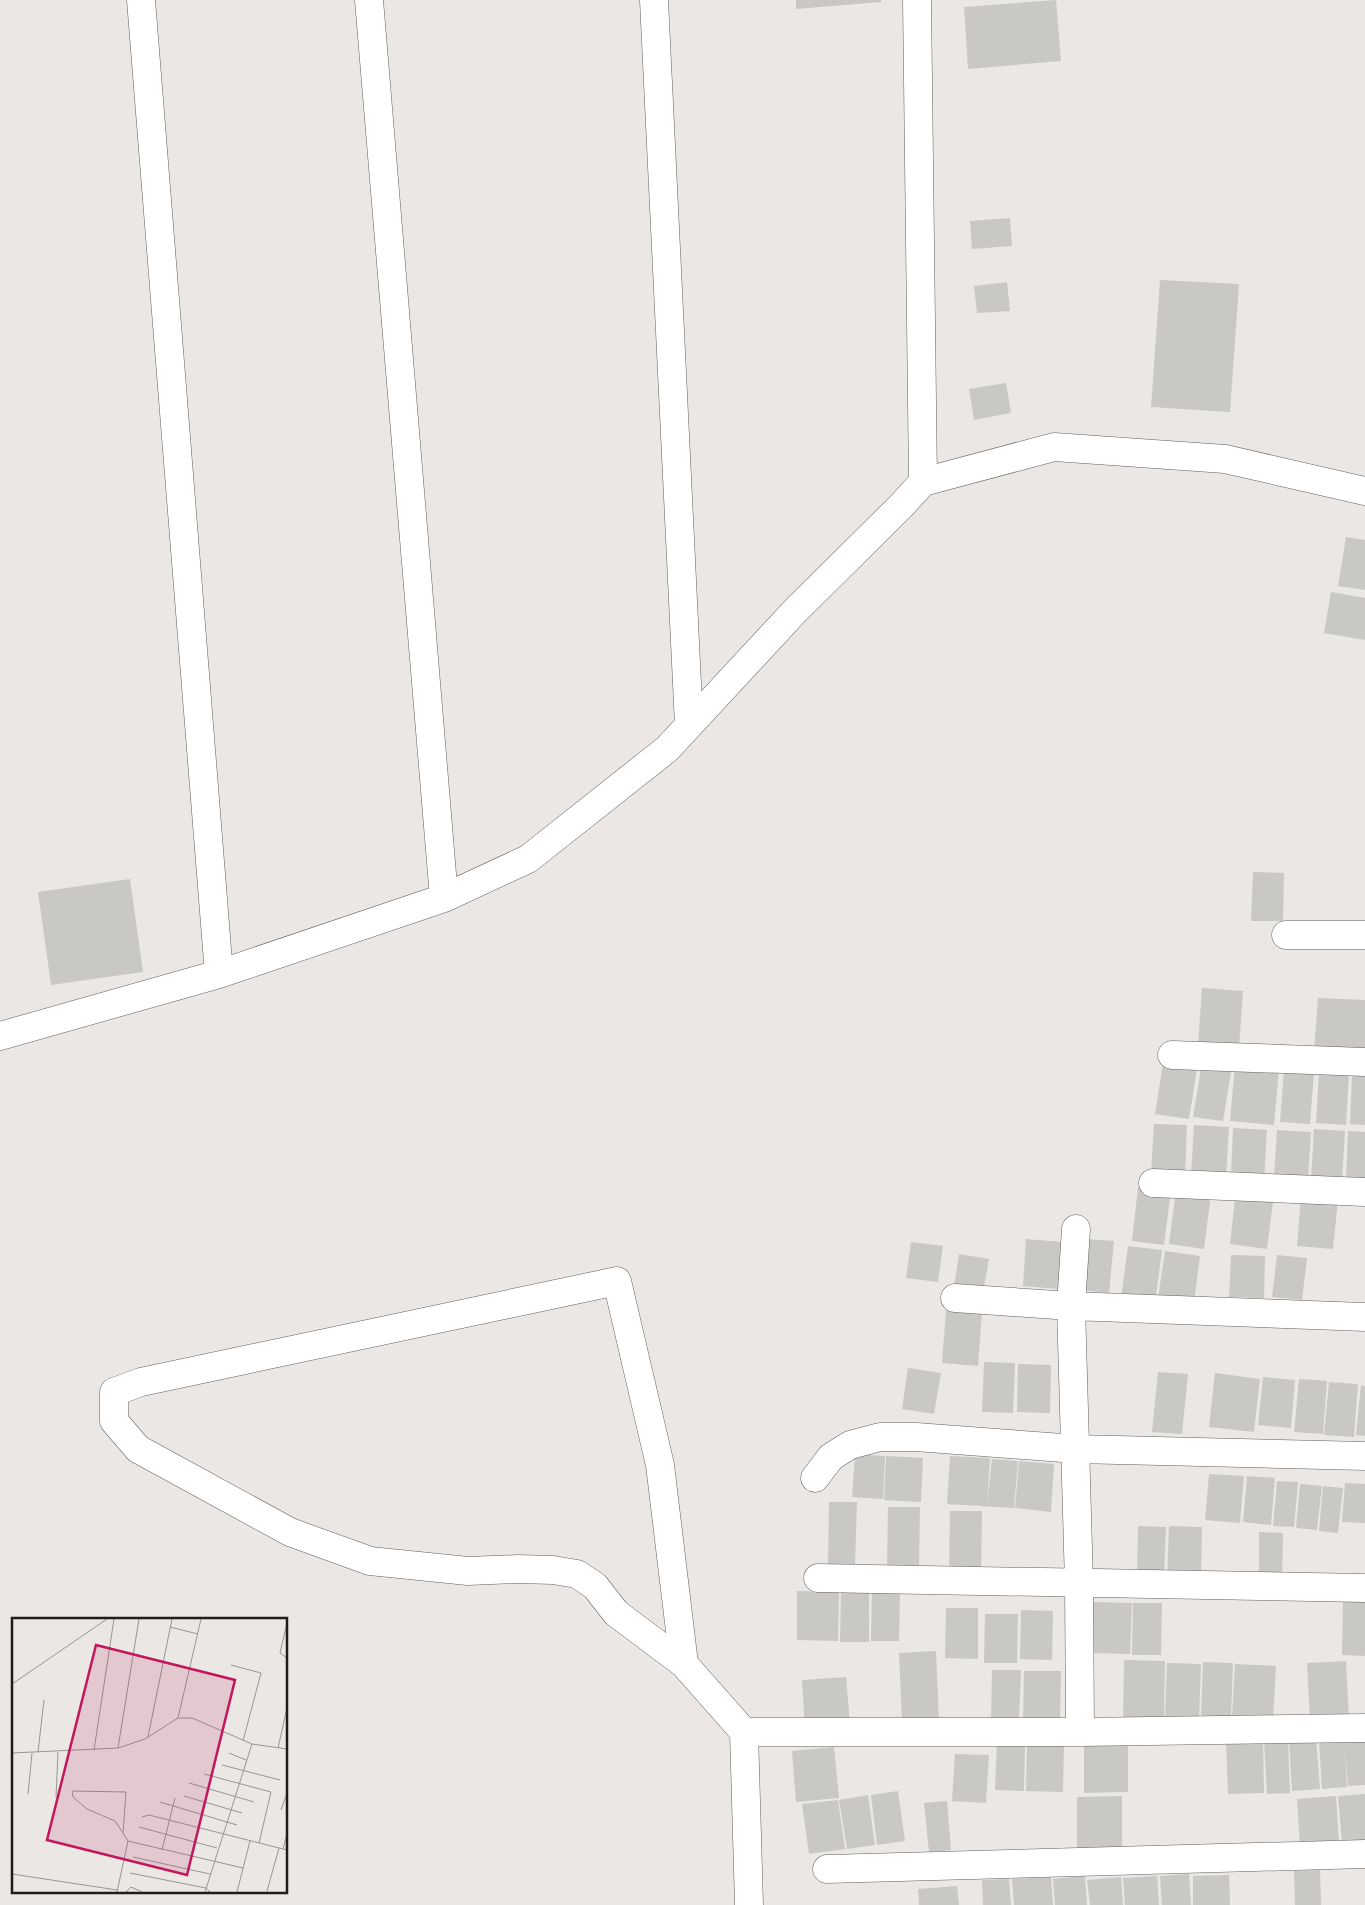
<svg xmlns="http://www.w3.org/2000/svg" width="1365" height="1905" viewBox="0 0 1365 1905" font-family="Overpass,sans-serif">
  <rect width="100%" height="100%" fill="#eae7e4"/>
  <path fill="#cac8c5" d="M796,0H881V2L796,9Z
    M1056,0L1061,61L968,69L964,7Z
    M1010,218L1012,246L972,249L970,221Z
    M1160,280L1239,284L1230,412L1151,407Z
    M1007,282L1010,311L977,313L974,286Z
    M1006,383L1011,413L974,420L969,389Z
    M1346,537L1365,540V590L1338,586Z
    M1331,592L1365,598V640L1324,633Z
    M1253,872L1284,873L1283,921H1251Z
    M130,879L143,972L51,985L38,892Z
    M1202,988L1243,991L1239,1048L1198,1045Z
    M1318,998L1365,1000V1054L1314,1051Z
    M1164,1057L1198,1063L1189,1119L1155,1114Z
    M1202,1062L1232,1066L1223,1121L1193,1117Z
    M1235,1065L1279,1069L1274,1125L1230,1121Z
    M1284,1070L1314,1072L1310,1124L1280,1122Z
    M1319,1072L1349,1074L1346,1125L1316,1123Z
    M1352,1074L1365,1075V1125L1350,1124Z
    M1154,1124L1187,1125L1185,1176L1151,1174Z
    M1194,1125L1229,1127L1226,1177L1191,1175Z
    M1233,1128L1267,1130L1264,1181L1231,1178Z
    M1314,1129L1345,1131L1342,1180L1311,1179Z
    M1277,1130L1311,1132L1308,1179L1274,1177Z
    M1348,1131L1365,1132V1182L1346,1181Z
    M1138,1187L1171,1190L1164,1245L1132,1241Z
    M1176,1190L1211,1194L1204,1249L1169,1244Z
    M1301,1197L1338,1200L1333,1249L1297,1246Z
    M1235,1198L1273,1202L1267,1249L1230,1244Z
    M1026,1239L1062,1242L1058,1289L1023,1286Z
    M1087,1239L1114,1241L1109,1293L1082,1290Z
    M911,1242L943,1246L938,1282L906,1278Z
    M1128,1246L1162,1250L1155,1304L1121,1299Z
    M1165,1251L1200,1256L1193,1310L1157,1305Z
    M959,1254L989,1259L983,1292L954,1287Z
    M1231,1255L1265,1256L1264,1298L1229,1297Z
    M1277,1255L1307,1258L1302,1300L1272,1297Z
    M946,1310L982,1312L978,1366L942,1363Z
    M984,1362L1015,1363L1013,1413L982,1412Z
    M1018,1364L1051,1365L1050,1413L1017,1412Z
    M908,1368L941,1373L934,1414L902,1409Z
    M1158,1372L1188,1374L1182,1434L1152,1432Z
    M1215,1373L1260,1379L1254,1432L1209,1427Z
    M1263,1377L1295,1380L1291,1428L1258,1425Z
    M1299,1379L1327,1381L1323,1434L1294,1432Z
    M1329,1382L1358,1384L1354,1437L1324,1435Z
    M1361,1385L1365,1386V1436L1356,1435Z
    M855,1454L885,1456L883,1499L852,1497Z
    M886,1456L923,1458L921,1502L884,1500Z
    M950,1456L990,1458L987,1504L992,1459L1018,1461L1014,1508L947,1504Z
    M1019,1461L1054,1464L1051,1512L1015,1508Z
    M1209,1474L1244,1476L1240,1523L1205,1520Z
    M1247,1476L1275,1478L1271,1525L1243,1522Z
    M1277,1481L1298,1482L1294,1527L1273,1526Z
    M1345,1483L1365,1484V1523L1342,1522Z
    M1300,1484L1322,1486L1317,1530L1296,1528Z
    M1323,1486L1343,1488L1338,1533L1319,1531Z
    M829,1502H857L855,1565H828Z
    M888,1507H920L919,1568H887Z
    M950,1511H982L981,1574L949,1573Z
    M1138,1526L1166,1527L1164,1579H1137Z
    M1169,1526L1202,1527L1201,1581H1167Z
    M1259,1532L1283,1533L1282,1581H1259Z
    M872,1589L900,1590L899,1641H871Z
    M797,1591L839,1592L838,1641L797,1640Z
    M841,1591L869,1592V1642H840Z
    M1343,1601H1365V1656L1342,1655Z
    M1092,1602L1132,1603L1130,1654L1091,1653Z
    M1133,1603H1162L1161,1655H1132Z
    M946,1608H978V1659L945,1658Z
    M1021,1610L1053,1611L1052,1660L1020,1659Z
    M985,1614H1018L1017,1663H984Z
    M936,1651L939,1721L902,1722L899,1653Z
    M1124,1660L1165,1661L1164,1720H1123Z
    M1346,1661L1349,1719L1310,1720L1307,1663Z
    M1203,1662L1233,1663L1231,1717L1201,1715Z
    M1167,1663L1201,1664L1199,1720L1165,1719Z
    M1235,1664L1276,1666L1273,1719L1232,1718Z
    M992,1670H1021L1019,1721L991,1720Z
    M1024,1671H1061L1060,1720H1023Z
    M846,1677L850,1724L805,1728L802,1680Z
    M1316,1738L1320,1789L1292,1791L1289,1740Z
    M1365,1738V1785L1348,1786L1345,1747L1347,1787L1322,1789L1319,1740Z
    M1263,1740L1264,1793L1228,1794L1226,1741Z
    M1288,1740L1290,1793L1267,1794L1264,1741Z
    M997,1742H1025L1024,1791L995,1790Z
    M1084,1743H1128V1792L1084,1793Z
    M1027,1744H1064L1063,1792L1026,1791Z
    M834,1747L839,1798L796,1802L792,1751Z
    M955,1754L989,1755L986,1803L952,1801Z
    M898,1791L905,1841L877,1845L871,1795Z
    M1365,1794V1842L1342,1843L1338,1796Z
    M868,1795L875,1845L847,1849L839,1800Z
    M1122,1796V1851H1077V1797Z
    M1336,1796L1339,1843L1300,1846L1297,1799Z
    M838,1800L845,1849L809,1854L802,1804Z
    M947,1801L951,1850L929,1852L924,1803Z
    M1320,1870L1321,1905H1295L1294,1871Z
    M1189,1874L1191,1905H1162L1160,1876Z
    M1229,1875L1230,1905H1193V1876Z
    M1085,1876L1087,1905H1055L1053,1879Z
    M1157,1876L1159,1905H1125L1123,1878Z
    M1051,1877L1053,1905H1014L1012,1879Z
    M1121,1877L1123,1905H1090L1087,1880Z
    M1009,1879L1011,1905H983L982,1880Z
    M957,1886L959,1905H919L918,1889Z"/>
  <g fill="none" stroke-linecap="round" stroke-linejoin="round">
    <g stroke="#625f5d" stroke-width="29">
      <path id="minor" d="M141,0L219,974
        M369,0L444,898
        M654,0L689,725
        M917,0L923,482
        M1286,935H1365
        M0,1036L219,974L444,898L528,859L667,749L795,611L901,506L923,482L1054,447L1225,459L1365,491
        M1172,1055L1365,1062
        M1153,1183L1365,1192
        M1076,1229L1071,1306L1079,1583L1080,1732
        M955,1298L1071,1306L1365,1317
        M815,1478L831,1457L850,1445L880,1437H916L1076,1449L1365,1456
        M818,1578L1365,1588
        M684,1664L616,1613L595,1586L577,1574L553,1570L518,1569L468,1571L370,1561L290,1532L138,1449L114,1421V1392L141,1382L617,1281L660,1465L684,1664L744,1732L749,1905
        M744,1732H1080L1365,1728
        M827,1869L1365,1854"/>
    </g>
    <use href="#minor" stroke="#fff" stroke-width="28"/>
  </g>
  <g transform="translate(12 1618)">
    <rect width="275" height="275" fill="#eae7e4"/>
    <path fill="none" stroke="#989694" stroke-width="1" d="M275,5L268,35L275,40M158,9L186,16M219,47L249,55L231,123M0,66L95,1M166,100L189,1M136,119L160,1M106,130L127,1M266,130L275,90M82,132L102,1M26,134L32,82M0,135L106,130L133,121L166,100H180L240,126L275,131M217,135L234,142M210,147L268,162M192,156L259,174L247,225M177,165L242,184M16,176L20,135M172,178L230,195M44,179L46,134M148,184L225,207M269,192L275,175M130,199L137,197L275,232M127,209L205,230M116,223L231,250M271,231L275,216M150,232L163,180M121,239L198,256M118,255L194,270L198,274M0,256L105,272M255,273L267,230M105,274L116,223L111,215L114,174L60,173L61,179L75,191L103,203L111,215M114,274L119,269L130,274M193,274L240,126M225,274L238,223"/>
    <path fill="#c2185b" fill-opacity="0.15" stroke="#c2185b" stroke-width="2.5" d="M84,27L223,62L175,257L35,222Z"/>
    <rect width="275" height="275" fill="none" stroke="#1e1d1c" stroke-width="2.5"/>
  </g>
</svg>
